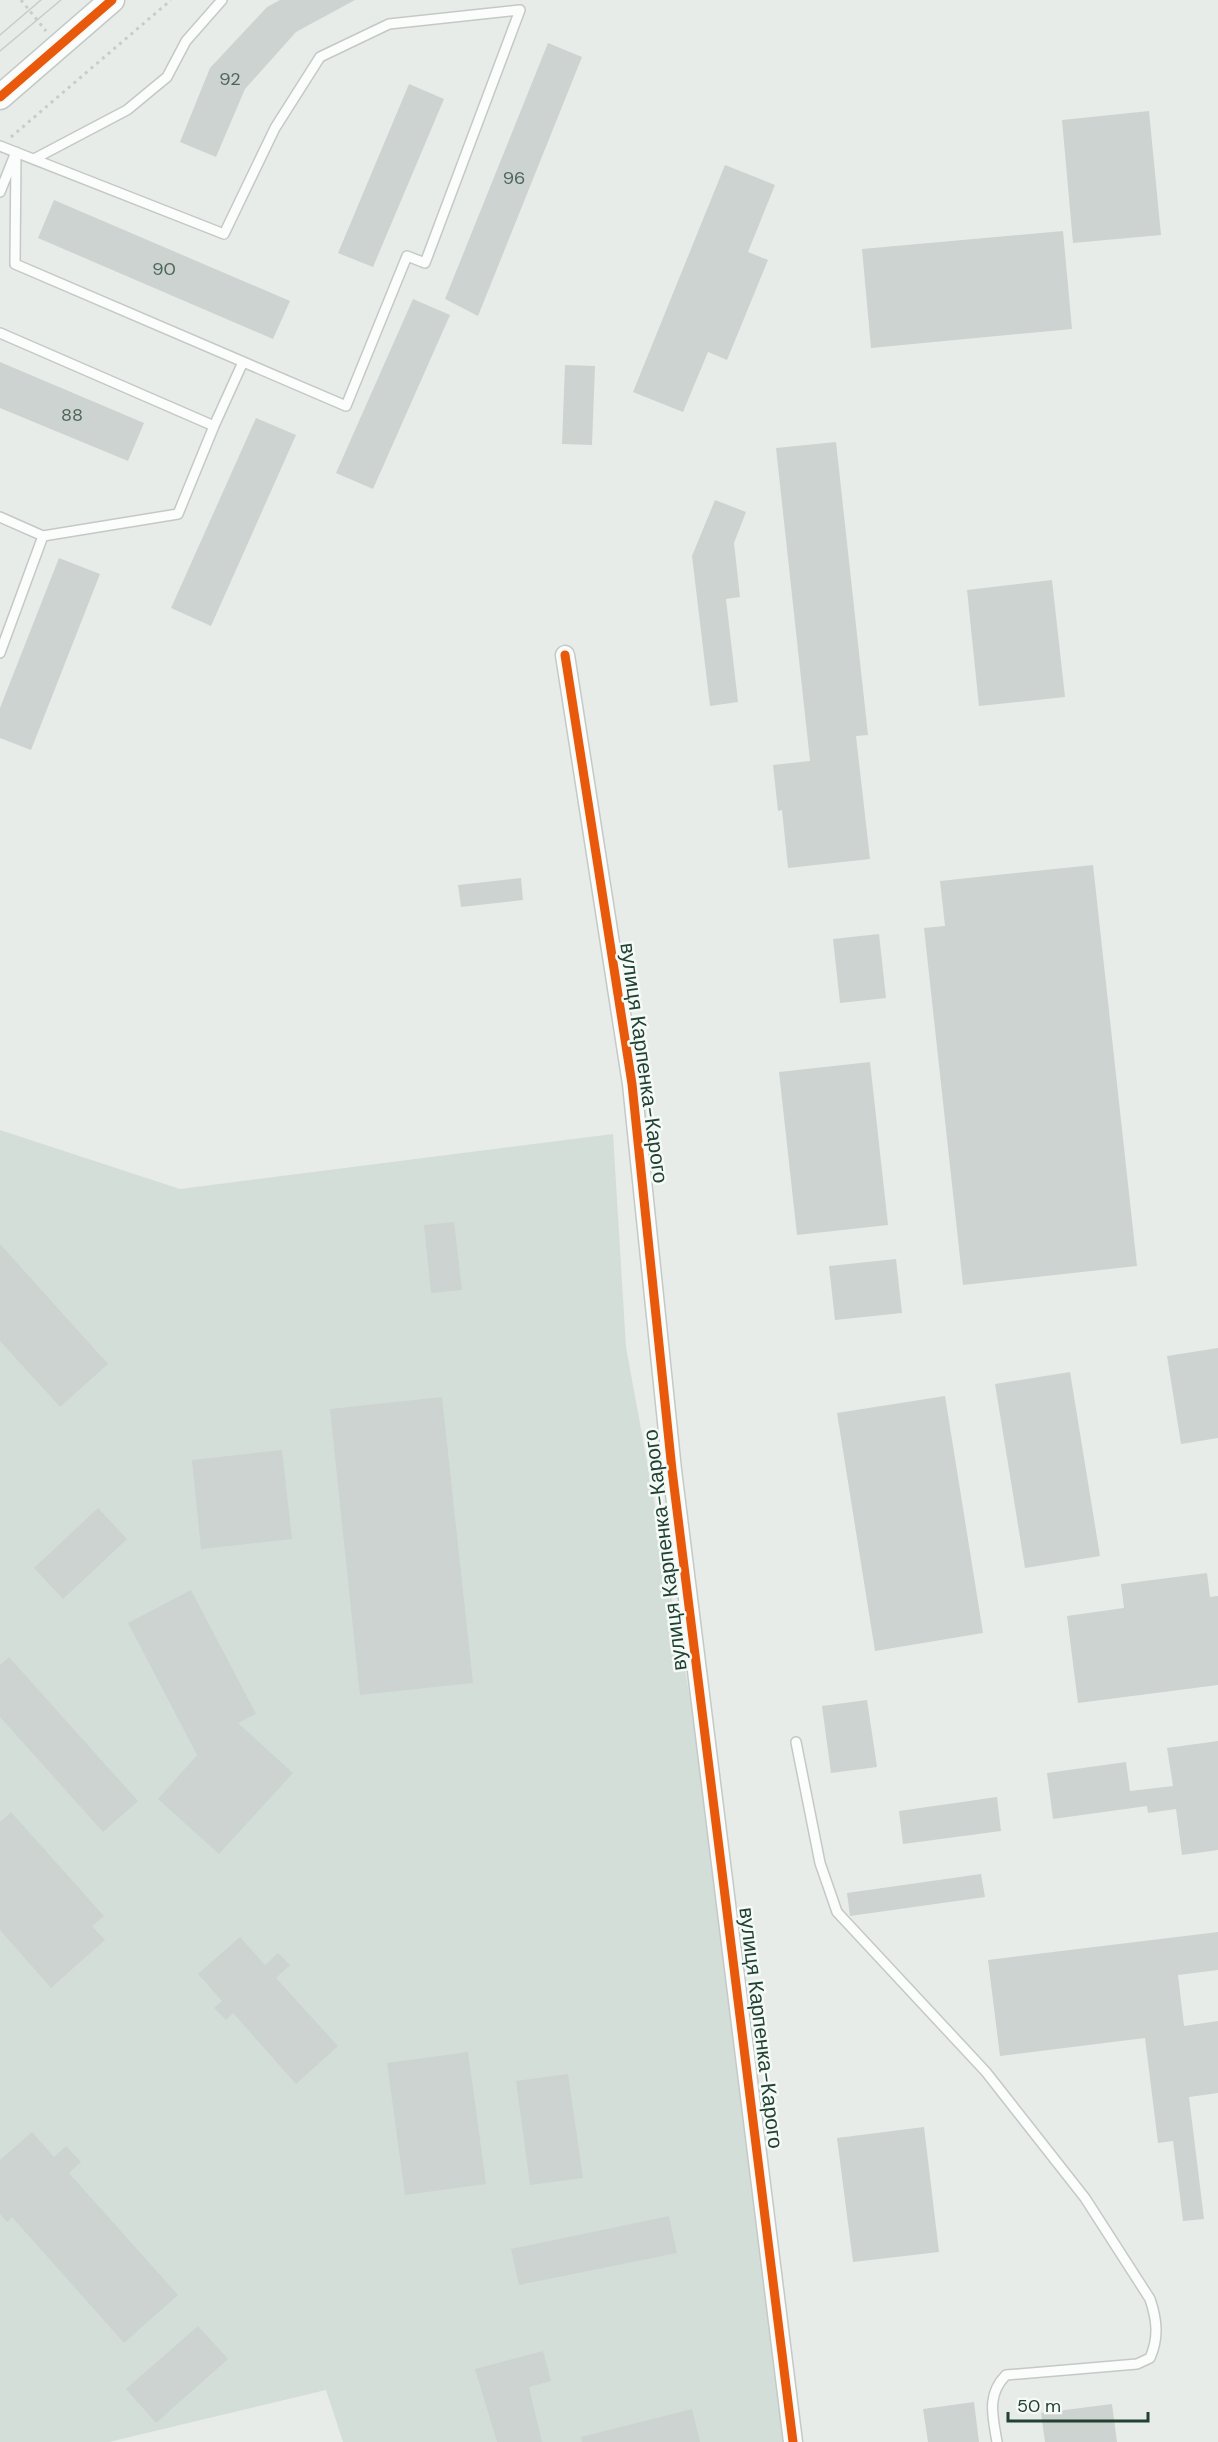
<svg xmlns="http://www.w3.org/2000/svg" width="1218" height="2442" viewBox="0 0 1218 2442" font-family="'DM Sans',sans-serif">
  <rect width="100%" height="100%" fill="#e7ece9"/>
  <path fill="#d4ded8" d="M0,1130L180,1189L613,1134L626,1347L739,1966L794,2409L783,2442H343L326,2390L109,2442H0Z"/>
  <path fill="#cdd3d0" d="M280,0H355L296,32L245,89L216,157L180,142L210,68L267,7Z
    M548,43L582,57L478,316L445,299Z
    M409,84L444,99L373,267L338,253Z
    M1149,111L1161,235L1073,243L1062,120Z
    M725,165L775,185L748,252L768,260L727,360L708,352L683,412L633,392Z
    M54,200L290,301L273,339L38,238Z
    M1063,231L1072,329L871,348L862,249Z
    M413,299L450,315L373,489L336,473Z
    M0,362L144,423L128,461L0,408Z
    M565,365L595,366L592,445L562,444Z
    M256,418L296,435L211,626L171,608Z
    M836,442L868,735L856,736L870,859L788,868L782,810L778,811L773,765L810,761L776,448Z
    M715,500L746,512L734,543L740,597L726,599L738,702L710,706L692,556Z
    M59,558L100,574L31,750L0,738V708Z
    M1052,580L1065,697L979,706L967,590Z
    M1093,865L1137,1266L963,1285L924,928L945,926L940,881Z
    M521,878L523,900L461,907L458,885Z
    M879,934L886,998L840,1003L833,939Z
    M870,1062L888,1225L797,1235L779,1072Z
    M454,1222L462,1290L431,1293L424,1225Z
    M0,1244L108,1364L60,1407L0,1341Z
    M896,1259L902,1313L835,1320L829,1266Z
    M1218,1348V1438L1181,1444L1167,1356Z
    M1070,1372L1100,1556L1025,1568L995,1384Z
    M945,1396L983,1633L875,1651L837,1413Z
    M442,1397L473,1683L360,1695L330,1409Z
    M282,1450L292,1539L201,1549L192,1460Z
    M98,1508L127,1539L63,1599L34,1568Z
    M1207,1573L1210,1597L1218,1596V1685L1078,1703L1067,1616L1124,1608L1121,1584Z
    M191,1590L256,1714L238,1723L293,1773L219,1854L158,1799L197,1755L128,1623Z
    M9,1657L138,1801L103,1832L0,1717V1665Z
    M867,1700L877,1767L831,1773L822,1706Z
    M1218,1741V1850L1182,1855L1176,1809L1148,1813L1147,1806L1053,1819L1047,1773L1126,1762L1130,1791L1173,1786L1167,1748Z
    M997,1797L1001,1831L903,1844L899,1811Z
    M11,1812L104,1916L92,1926L105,1940L51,1988L0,1930V1822Z
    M981,1874L985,1897L850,1916L847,1893Z
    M1218,1932V1970L1178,1975L1184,2026L1218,2021V2093L1189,2097L1204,2219L1183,2221L1173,2141L1158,2143L1145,2038L1000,2056L988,1960Z
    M240,1937L265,1965L278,1953L290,1965L276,1978L338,2046L296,2084L233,2013L226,2020L214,2008L222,2001L198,1974Z
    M468,2052L486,2184L405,2195L387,2063Z
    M568,2074L583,2178L530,2185L516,2081Z
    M924,2127L939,2252L853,2262L837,2138Z
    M32,2132L54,2157L66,2146L81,2162L69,2173L178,2295L124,2343L12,2217L7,2222L0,2214V2160Z
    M669,2216L677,2253L519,2285L511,2249Z
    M198,2326L228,2359L156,2423L126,2389Z
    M543,2351L551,2381L529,2387L542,2442H497L475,2369Z
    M974,2402L979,2442H928L923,2409Z
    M1112,2404L1117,2442H1045L1041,2413Z
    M692,2409L700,2442H582L581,2437Z"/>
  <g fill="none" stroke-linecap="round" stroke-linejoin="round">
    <g stroke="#c4c9c6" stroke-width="12">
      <path id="service" d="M0,146L224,234L275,128L320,57L389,24L520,10L425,263L407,256L346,406L15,264L16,152
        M34,159L127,110L167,77L186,41L222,0
        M0,192L14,157
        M0,333L214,426L243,362
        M0,517L43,536L178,514L214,426
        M0,653L43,536
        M796,1742L820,1863L837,1912L986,2072L1085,2198L1150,2299C1157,2320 1159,2337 1150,2358L1137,2364L1006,2375C986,2395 993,2417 997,2442"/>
    </g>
    <g stroke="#c4c9c6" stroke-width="21">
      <path id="minor" d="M565,655L632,1084L672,1470L793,2442"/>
    </g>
    <g stroke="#c4c9c6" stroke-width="27">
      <path id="tertiary" d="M0,97L112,0"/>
    </g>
    <path stroke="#c6cec9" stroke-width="3" stroke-dasharray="3 4.5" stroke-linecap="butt" d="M21,0L46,31
      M11,137L171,0"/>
    <use href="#service" stroke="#fbfcfc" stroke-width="9"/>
    <use href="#minor" stroke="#fbfcfc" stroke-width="18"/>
    <use href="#tertiary" stroke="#fbfcfc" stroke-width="24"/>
    <path stroke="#c8cdca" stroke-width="1.5" d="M0,35L41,0
      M0,51L61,0"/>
    <g stroke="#f5faf7" stroke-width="13">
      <path id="cycleway" d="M0,97L112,0
        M565,655L632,1084L672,1470L793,2442"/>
    </g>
    <use href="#cycleway" stroke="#e8590c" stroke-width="9"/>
  </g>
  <g text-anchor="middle" stroke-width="5" stroke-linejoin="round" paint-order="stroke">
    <g font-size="18" fill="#4d675b">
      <text x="230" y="85">92</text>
      <text x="514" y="184">96</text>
      <text x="164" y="275">90</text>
      <text x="72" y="421">88</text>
    </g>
    <g font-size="21" fill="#214233" stroke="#f5faf7">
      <text transform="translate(644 1063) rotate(82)" y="7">вулиця Карпенка-Карого</text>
      <text transform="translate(665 1550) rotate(-97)" y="7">вулиця Карпенка-Карого</text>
      <text transform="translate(761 2028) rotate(83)" y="7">вулиця Карпенка-Карого</text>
    </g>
  </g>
  <path d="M1008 2412v9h140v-9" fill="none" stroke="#214233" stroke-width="3"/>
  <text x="1017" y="2412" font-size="18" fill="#214233" stroke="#f5faf7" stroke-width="4.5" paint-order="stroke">50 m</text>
</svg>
